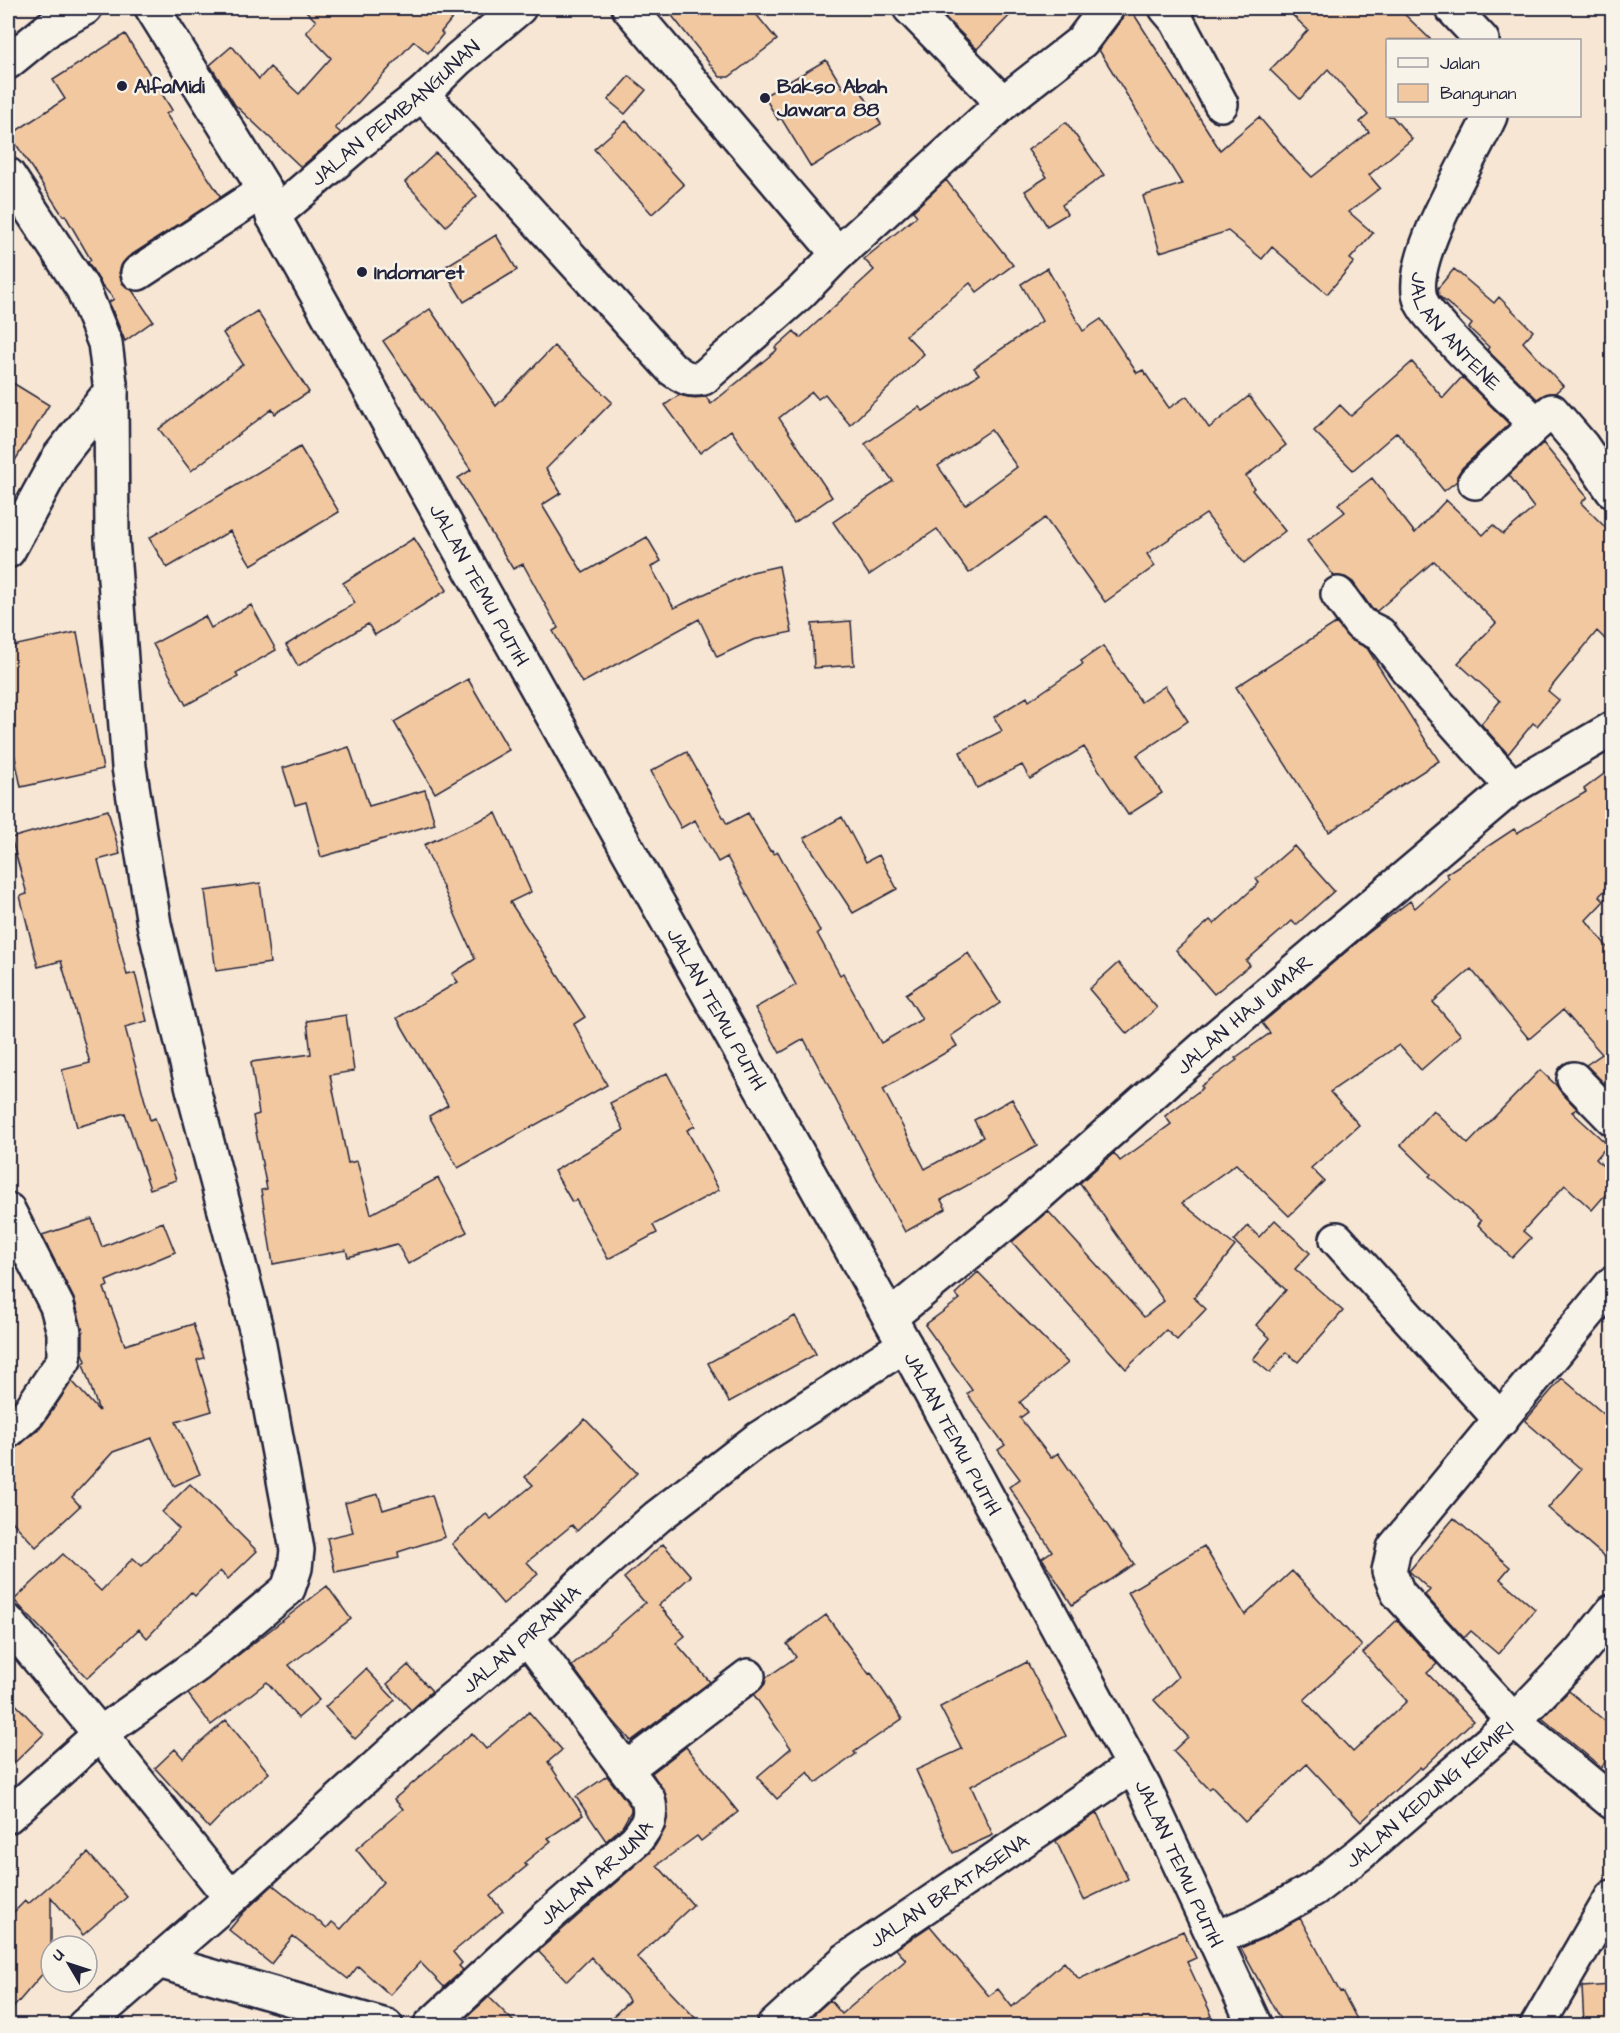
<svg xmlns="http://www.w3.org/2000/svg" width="1620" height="2033" viewBox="0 0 1620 2033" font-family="'Architects Daughter',sans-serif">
  <rect width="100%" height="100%" fill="#f6e6d3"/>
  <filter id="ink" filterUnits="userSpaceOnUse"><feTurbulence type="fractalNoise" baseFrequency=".0167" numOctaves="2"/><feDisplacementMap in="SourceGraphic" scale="12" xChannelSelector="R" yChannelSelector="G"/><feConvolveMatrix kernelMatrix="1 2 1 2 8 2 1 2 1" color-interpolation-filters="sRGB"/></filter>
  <g filter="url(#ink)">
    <path fill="#f2c8a1" stroke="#22223b" stroke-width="1.5" fill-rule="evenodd" d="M303,8H461L441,32L443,34L428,53L414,41L335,128L341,133L301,167L235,105L210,65L232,46L259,79L270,67L299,94L331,58L306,32L316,21Z
      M666,8H751L777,40L729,77H720Z
      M936,8H1017L977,49Z
      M1125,8H1130L1220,150L1259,117L1295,160L1312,177L1369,132L1360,122L1368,115L1328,69L1300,99L1270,70L1308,30L1285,8H1398L1431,40H1388V116H1392L1412,139L1369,175L1380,188L1349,212L1373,233L1350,259L1354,262L1327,294L1272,247L1262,259L1228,231L1160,252L1143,196L1182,184L1099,50L1122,19Z
      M125,34L172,110L166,114L221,197L128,257L122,264L119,273L122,283L132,290L153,321L125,341L109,302L114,299L101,284L88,262L91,260L65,215L63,216L10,135L65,99L53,80Z
      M826,60L843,88L855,81L881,124L811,167L781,118L778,120L764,96Z
      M629,76L646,90L625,114L608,100Z
      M626,121L684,185L652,214L594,149Z
      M1066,122L1104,175L1062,205L1067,214L1047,226L1025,191L1047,177L1028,150Z
      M436,153L477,196L446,226L405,182Z
      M946,180L1013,265L977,292L970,283L906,335L924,354L850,425L825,394L818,399L812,392L779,418L832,497L794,523L731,430L700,453L665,405L679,395L692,398L706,397L711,404L777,350L775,348L794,331L800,338L874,270L864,259L917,216L913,211Z
      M496,235L517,270L464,302L443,268Z
      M1047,268L1083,331L1101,319L1137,373L1143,370L1169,408L1187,396L1209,428L1249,396L1286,445L1246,476L1254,488L1252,490L1285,531L1244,563L1206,514L1147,554L1155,566L1105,602L1045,518L969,573L937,529L869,575L833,522L893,481L865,444L919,407L923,411L979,374L974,368L1042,321L1021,284ZM991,430L1017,467L965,505L938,466Z
      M1454,269L1494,303L1499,297L1533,331L1523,342L1563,386L1555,393H1548L1537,399L1487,350L1489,347L1469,328L1472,324L1439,296L1438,288Z
      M430,309L496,406L554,346L612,402L546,469L561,493L542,505L583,573L647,537L661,561L651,567L674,608L752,572L779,566L792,632L753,640L717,657L699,619L582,683L553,631L558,628L523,564L513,569L458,478L471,470L383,341Z
      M257,311L309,392L275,414L272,409L191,471L159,429L243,364L223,333Z
      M1412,362L1443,398L1462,377L1509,424L1462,468L1457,476V481L1444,491L1397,432L1353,470L1314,431L1340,405L1351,416Z
      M8,380L49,405L8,472Z
      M1543,443L1587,497L1581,503L1612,534V646L1597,631L1548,691L1559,700L1537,726L1533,723L1508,754L1481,724L1500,701L1458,663L1496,623L1434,561L1377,611L1372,609L1353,582L1345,577L1334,576L1307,541L1345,512L1338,504L1372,478L1415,533L1446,500L1483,535L1493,525L1503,534L1534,508L1509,475Z
      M300,447L339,512L251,565L230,531L167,568L149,538Z
      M414,538L447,590L375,635L368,624L298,666L286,645L355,603L343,583Z
      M251,605L276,650L236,673L238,677L186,705L153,644L205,616L211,628Z
      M851,621L854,665L814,668L812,624Z
      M1336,623L1351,640L1367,648L1439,761L1329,832L1236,687Z
      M77,632L103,769L21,787L8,723V704L12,703L8,680V647Z
      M1103,646L1141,702L1165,686L1188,721L1137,755L1162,793L1128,815L1084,747L1030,779L1022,765L977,788L960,752L1002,731L994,717L1027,697L1029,701L1083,664L1081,661Z
      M468,679L509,750L435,793L394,722Z
      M349,747L369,806L425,790L435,824L321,857L306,802L295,805L283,768Z
      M687,752L727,824L748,813L770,851L772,850L774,854L778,852L820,931L817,933L840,975L843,973L881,1043L922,1019L906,994L968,953L1000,1003L951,1036L957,1046L883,1089L925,1169L983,1137L974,1120L1012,1099L1037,1146L941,1200L946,1209L905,1232L804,1039L780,1053L755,1008L796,985L727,857L718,862L695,820L681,828L651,771Z
      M1612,768V884L1599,896L1604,901L1586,920L1612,953V1085L1609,1088L1586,1065L1602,1054L1563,1010L1529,1039L1471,969L1433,1002L1461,1035L1421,1070L1399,1045L1330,1092L1359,1125L1311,1168L1324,1181L1289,1216L1236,1164L1182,1203L1235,1246L1194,1298L1206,1309L1177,1340L1166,1330L1126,1369L1012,1242L1048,1211L1144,1317L1164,1301L1080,1183L1114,1153L1120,1161L1171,1124L1165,1116L1203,1088L1201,1086L1237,1060L1235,1058L1270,1033L1262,1023L1367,934L1410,901L1415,908L1449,878L1446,874L1514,829L1517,833L1586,792L1584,789Z
      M108,810L120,854L98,860L127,975L135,973L147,1021L125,1027L150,1120L155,1118L176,1180L150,1189L125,1113L77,1127L62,1070L90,1063L61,961L38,967L20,896L27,894L11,838Z
      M496,813L531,892L510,902L585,1017L574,1024L607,1085L458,1168L429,1116L448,1105L397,1018L458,982L452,974L475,959L424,845Z
      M842,817L866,862L879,855L897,889L853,913L804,838Z
      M1294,846L1334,891L1296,925L1292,921L1246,961L1250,965L1214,994L1176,950L1210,920L1214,924L1259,883L1256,879Z
      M260,883L270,963L216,971L205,891Z
      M1118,963L1157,1008L1127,1034L1089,989Z
      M346,1015L354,1071L330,1075L348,1163L357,1161L371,1214L438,1178L467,1232L408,1264L397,1244L348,1257L346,1250L273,1264L261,1190L267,1189L253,1116L259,1114L251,1062L311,1054L307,1021Z
      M1540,1070L1556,1085L1561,1092L1577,1109L1572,1112L1608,1145L1596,1159L1612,1175V1187L1592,1210L1565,1185L1523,1231L1531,1238L1512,1258L1478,1225L1481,1221L1429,1176L1431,1174L1401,1145L1433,1110L1468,1144Z
      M667,1073L695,1126L687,1130L719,1190L653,1225L657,1233L608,1259L576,1200L572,1202L554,1171L624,1130L610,1103Z
      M92,1219L102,1247L163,1222L175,1252L106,1281L108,1286L104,1288L125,1345L193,1324L204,1358L197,1360L212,1411L176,1422L200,1474L174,1486L152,1438L113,1452L72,1497L80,1506L36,1547L8,1517V1449H12L20,1445L42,1426L72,1381L99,1411L83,1364L86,1361L83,1353V1332L75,1301L42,1235Z
      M1275,1220L1310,1253L1295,1269L1343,1311L1298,1362L1286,1352L1270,1373L1253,1359L1270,1338L1256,1325L1286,1290L1234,1241L1248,1226L1259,1237Z
      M978,1272L1068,1363L1020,1402L1028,1412L1020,1418L1051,1458L1058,1453L1134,1564L1072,1605L1042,1558L1052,1551L1009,1487L1020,1479L998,1450L1005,1445L967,1394L972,1390L925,1325L960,1299L955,1294Z
      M795,1316L816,1354L729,1402L708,1363Z
      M1562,1378L1612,1421V1563L1548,1508L1581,1469L1525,1421Z
      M585,1419L637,1473L577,1531L572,1525L527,1562L538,1574L503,1604L452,1544L486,1514L491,1519L533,1485L525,1477Z
      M190,1484L257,1551L228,1579L220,1571L195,1596L191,1592L147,1638L139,1629L87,1678L14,1600L63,1554L101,1591L133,1558L142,1566L179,1529L162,1512Z
      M378,1494L383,1510L432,1495L445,1537L398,1552L399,1558L335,1572L327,1538L353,1532L345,1503Z
      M1454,1518L1510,1567L1500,1579L1535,1609L1498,1654L1471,1631L1464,1638L1425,1595L1430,1590L1409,1571Z
      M663,1544L691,1576L659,1605L685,1636L676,1643L710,1682L631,1741L609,1716L572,1666L645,1603L624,1578Z
      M1204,1546L1245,1615L1292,1571L1362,1646L1304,1700L1353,1752L1407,1701L1363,1653L1397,1620L1437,1664L1427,1673L1473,1721L1422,1769L1420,1767L1361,1822L1307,1764L1245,1822L1212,1787L1209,1789L1173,1751L1188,1737L1154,1700L1178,1677L1128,1592Z
      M327,1586L351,1619L289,1665L319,1700L298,1718L267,1682L211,1725L188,1694Z
      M826,1615L869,1674L871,1673L902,1719L854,1752L856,1754L816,1783L808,1772L777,1799L757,1777L791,1748L754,1695L765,1684L766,1678L796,1657L787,1644Z
      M1027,1662L1066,1736L971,1786L993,1835L953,1853L916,1770L962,1749L940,1707Z
      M408,1665L432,1691L411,1710L387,1684Z
      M366,1669L395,1700L355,1739L325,1707Z
      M1569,1691L1612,1727V1753L1601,1767L1542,1718Z
      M8,1696L44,1734L8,1769Z
      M529,1712L562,1750L548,1762L583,1815L548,1838L551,1841L524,1863L527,1866L490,1896L503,1911L453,1952L462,1963L459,1966L463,1970L444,1987L420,1962L390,1995L358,1966L348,1979L293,1936L271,1964L229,1930L244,1912L273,1885L327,1928L332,1922L341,1929L383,1882L356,1849L403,1809L394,1799L472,1733L486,1749Z
      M226,1720L269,1773L228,1808L209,1828L155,1768L175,1749L183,1758Z
      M686,1747L738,1812L701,1841L697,1836L657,1865L693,1905L637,1957L702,2025H604L629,2001L627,1997L591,1957L567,1981L538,1951L648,1854L655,1846L665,1829L668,1810L666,1795L652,1773Z
      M607,1776L631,1807V1811L622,1827L606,1841L576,1797Z
      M1097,1813L1128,1879L1084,1900L1056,1841Z
      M88,1853L127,1897L83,1935L51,1897V1964L8,2014V1918L25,1901L28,1904Z
      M1300,1918L1340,1992L1342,1991L1360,2025H1283L1241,1948L1266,1937Z
      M930,1926L989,1996L998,1989L1012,2007L1064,1962L1079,1979L1183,1931L1196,1958L1187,1962L1212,2016L1193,2025H802L830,2000L842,2014L906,1960L896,1949Z
      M1612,1985V2025H1584L1582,1987Z
      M489,1997L517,2025H458Z"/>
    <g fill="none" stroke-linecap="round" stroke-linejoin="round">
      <g stroke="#22223b" stroke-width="38">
        <g id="minor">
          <path id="s1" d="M152,8L265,190L273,216L905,1345L1144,1787L1255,2026"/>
          <path d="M629,8L838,254"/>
          <path d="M910,8L1003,103"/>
          <path d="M1166,8L1177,21L1221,104"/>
          <path d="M1452,8L1482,40"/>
          <path d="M8,62L51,27L85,8"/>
          <path d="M422,94L672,369C683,377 689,381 703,378L800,293L838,254L1003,103L1081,42L1107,8"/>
          <path id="s2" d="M1490,116C1473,156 1405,260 1421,301C1425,312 1436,321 1443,330C1472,363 1505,393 1536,424L1552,411L1582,446L1612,490"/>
          <path d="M8,175L83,289L105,343L111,391L112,539L129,767L154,924L193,1089L256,1329L297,1550L295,1568L288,1589L197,1665L100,1734L8,1816"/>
          <path id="s3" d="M273,216L357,144L422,94L458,59L519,8"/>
          <path d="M138,273L265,190"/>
          <path d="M1475,482L1536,424"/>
          <path d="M8,551L59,457L111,391"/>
          <path d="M1338,594L1360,624L1380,634L1407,669L1512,787"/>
          <path d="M1574,1079L1612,1118"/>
          <path d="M8,1210L57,1306L64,1332V1360L29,1412L8,1431"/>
          <path d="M1337,1239L1501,1420"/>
          <path d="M1612,1284L1394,1548L1389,1571L1398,1593L1514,1721L1612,1802"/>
          <path id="s4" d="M890,1317L1019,1212L1215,1038L1512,787L1612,729"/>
          <path d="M8,1622L100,1734L231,1898"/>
          <path d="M626,1769L748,1676"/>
          <path id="s5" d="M1215,1938L1257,1921L1314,1889L1360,1854L1514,1721L1580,1652L1612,1612"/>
          <path d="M158,1961L386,2026"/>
          <path id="s6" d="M84,2026L231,1898L438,1711L527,1637L595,1571L657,1517L758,1439L905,1345"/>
          <path id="s7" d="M430,2026L546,1918L636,1840C647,1826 653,1817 648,1799L527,1637"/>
          <path id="s8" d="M774,2026L846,1960L1133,1766"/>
          <path d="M1537,2026L1612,1897"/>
        </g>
      </g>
      <use href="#minor" stroke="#f7f3e8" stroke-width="33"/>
    </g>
  </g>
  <g fill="#22223b" stroke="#f7f3e8" stroke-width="2">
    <circle cx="122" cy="86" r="6"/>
    <circle cx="765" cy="98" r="6"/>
    <circle cx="362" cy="272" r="6"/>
  </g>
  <g text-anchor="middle" stroke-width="5" stroke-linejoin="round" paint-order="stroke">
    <g font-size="20" font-weight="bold" fill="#22223b" stroke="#f7f3e8" text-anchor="start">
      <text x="134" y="93">AlfaMidi</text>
      <text x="777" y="93">Bakso Abah<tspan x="777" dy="23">Jawara 88</tspan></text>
      <text x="374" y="279">Indomaret</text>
    </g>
    <g font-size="20" fill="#22223b" stroke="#f7f3e8">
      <text dy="7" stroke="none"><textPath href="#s3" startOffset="160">JALAN PEMBANGUNAN</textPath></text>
      <text dy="7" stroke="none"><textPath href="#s2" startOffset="244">JALAN ANTENE</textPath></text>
      <text dy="7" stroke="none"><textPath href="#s1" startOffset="664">JALAN TEMU PUTIH</textPath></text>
      <text dy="7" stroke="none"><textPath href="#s1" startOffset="1150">JALAN TEMU PUTIH</textPath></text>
      <text dy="7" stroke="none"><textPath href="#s4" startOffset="466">JALAN HAJI UMAR</textPath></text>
      <text dy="7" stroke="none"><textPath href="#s1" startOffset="1636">JALAN TEMU PUTIH</textPath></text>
      <text dy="7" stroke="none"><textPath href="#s6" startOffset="584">JALAN PIRANHA</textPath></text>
      <text dy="7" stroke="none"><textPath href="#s5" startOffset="260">JALAN KEDUNG KEMIRI</textPath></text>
      <text dy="7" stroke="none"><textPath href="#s1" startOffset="2122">JALAN TEMU PUTIH</textPath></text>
      <text dy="7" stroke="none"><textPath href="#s7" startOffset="226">JALAN ARJUNA</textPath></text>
      <text dy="7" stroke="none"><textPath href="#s8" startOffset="222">JALAN BRATASENA</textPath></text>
    </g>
  </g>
  <rect width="1620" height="2033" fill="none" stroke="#f7f3e8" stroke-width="30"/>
  <rect x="15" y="15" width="1590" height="2003" fill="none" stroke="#22223b" stroke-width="2" filter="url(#ink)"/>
  <rect x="1386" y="39" width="195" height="78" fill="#f7f3e8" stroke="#a29fa3" stroke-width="1.5"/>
  <rect x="1398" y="58" width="30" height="9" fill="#f7f3e8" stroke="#a29fa3" stroke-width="1.5"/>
  <text x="1440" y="69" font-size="18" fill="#22223b">Jalan</text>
  <rect x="1398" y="84" width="30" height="18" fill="#f2c8a1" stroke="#a29fa3" stroke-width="1.5"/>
  <text x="1440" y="99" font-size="18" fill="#22223b">Bangunan</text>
  <g transform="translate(69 1964) rotate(309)"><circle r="28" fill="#f7f3e8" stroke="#a29fa3" stroke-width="1.5"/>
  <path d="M0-4.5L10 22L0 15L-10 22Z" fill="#22223b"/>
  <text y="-9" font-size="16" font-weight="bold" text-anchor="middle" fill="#22223b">U</text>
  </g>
</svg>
